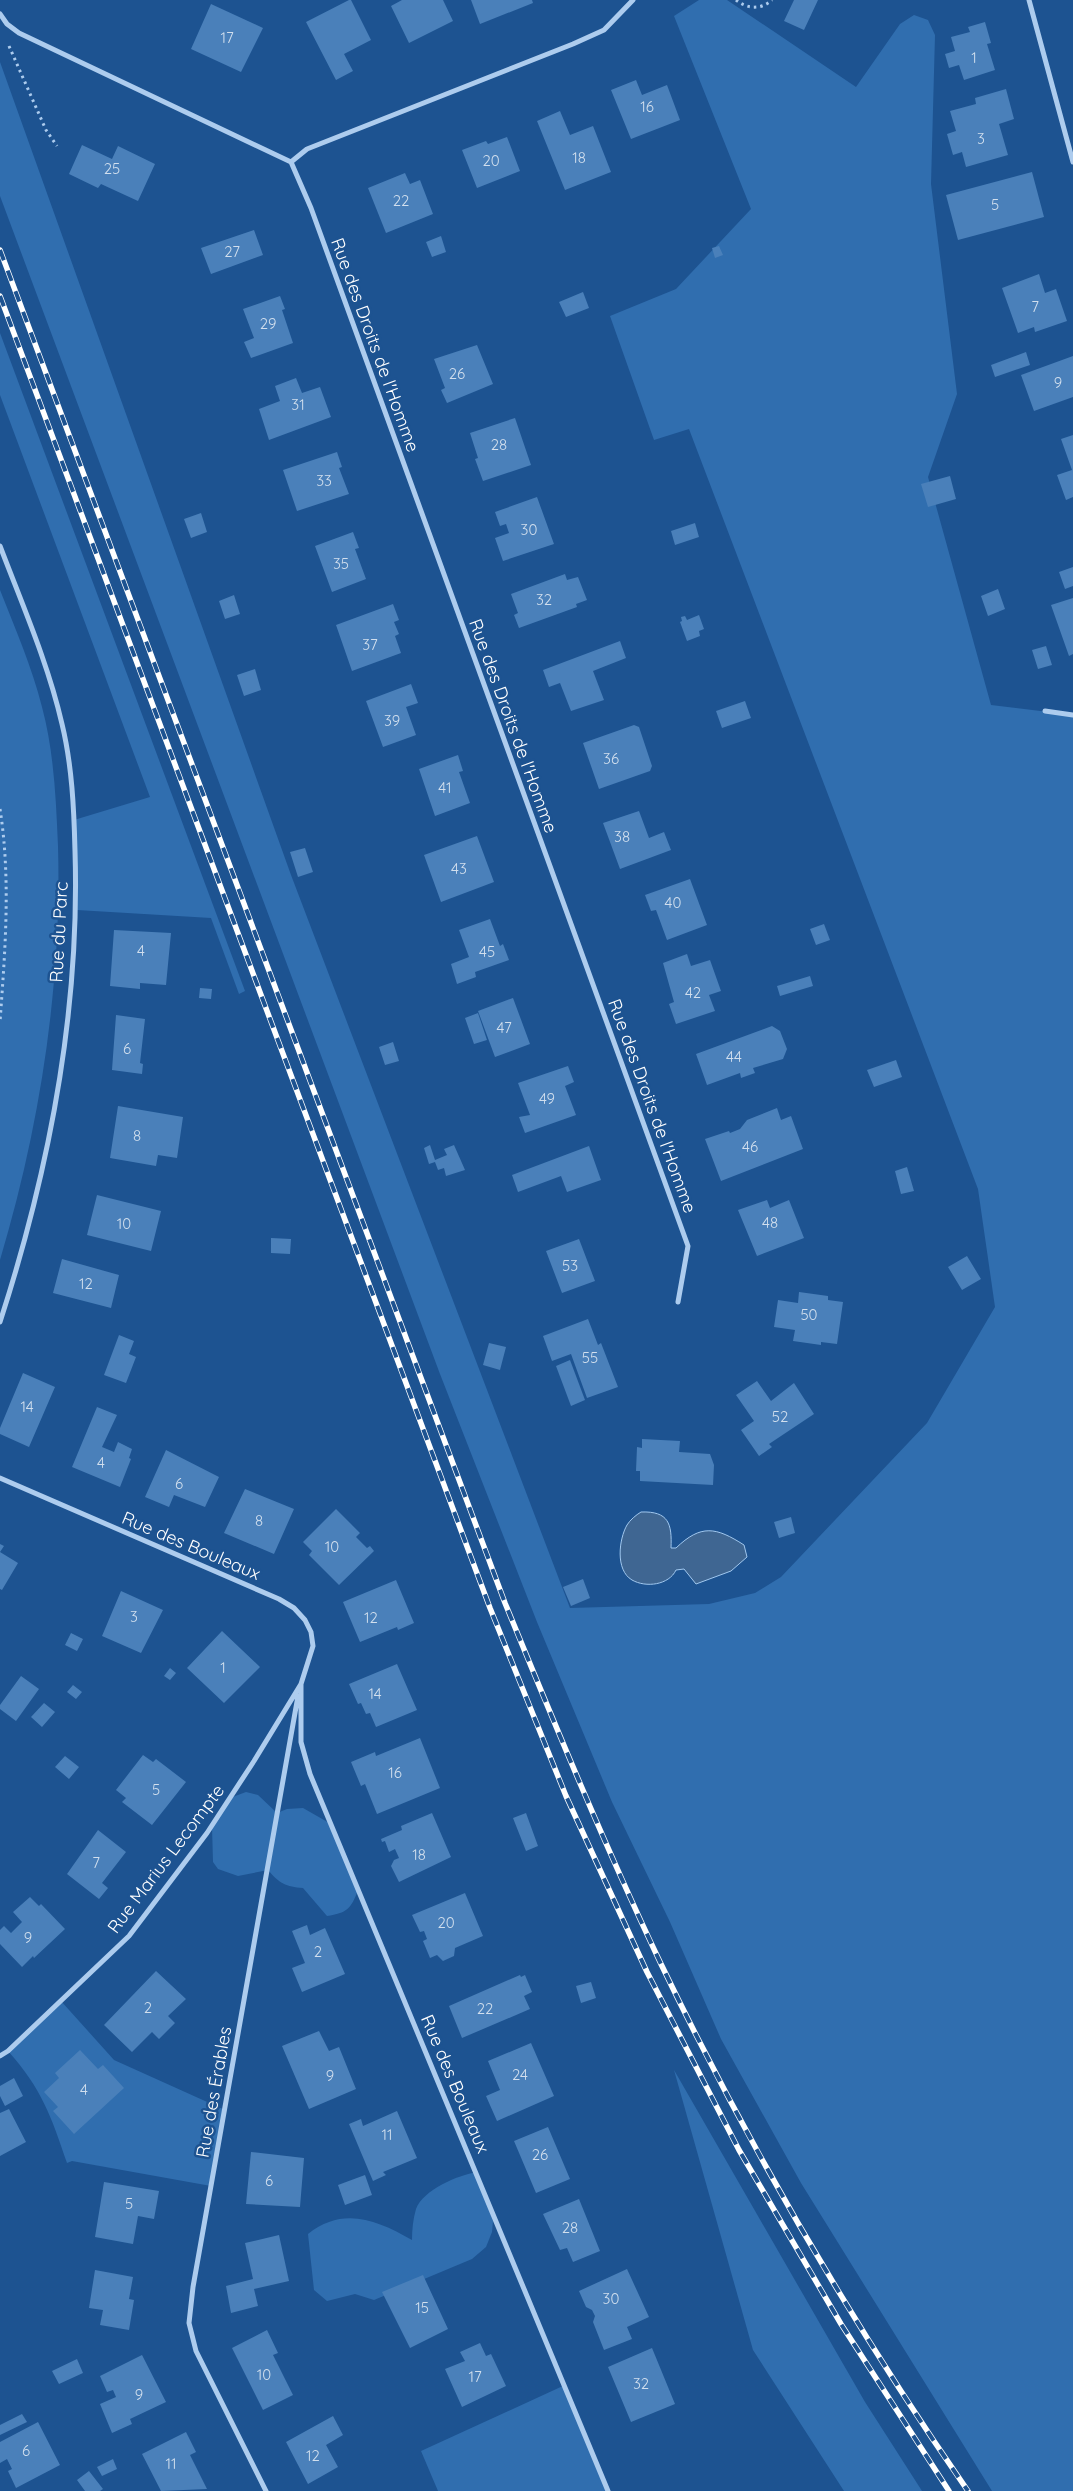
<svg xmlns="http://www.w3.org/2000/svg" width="1073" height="2491" viewBox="0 0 1073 2491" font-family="Quicksand,sans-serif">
  <rect width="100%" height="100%" fill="#1d5391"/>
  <path fill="#306eaf" d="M699,0H727L856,87L900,24L914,15L928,20L935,35L931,184L957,394L928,477L991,705L1073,715V2491H992L801,2183L721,2039L670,1922L612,1802L537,1622L440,1374L0,196V62L291,875L570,1608L709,1604L755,1593L781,1577L927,1423L995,1307L978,1189L689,429L654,440L610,316L676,289L751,209L674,16Z
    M0,333L245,991L239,994L211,918L77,910L74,820L150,797L0,395Z
    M0,590C15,628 32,667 42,707C54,752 56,799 58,846C62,985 40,1126 0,1260Z
    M246,1792L258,1795L277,1813L287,1809L303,1808L331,1824L358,1890C351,1909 347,1913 327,1916L303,1888C286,1887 279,1883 268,1870L238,1876L218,1869L213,1862L212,1826L230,1798Z
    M61,2001L114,2060L225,2110L211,2186L72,2161L67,2163C51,2116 42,2089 8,2051Z
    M674,2070L865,2402L922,2491H844L753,2350Z
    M477,2172L493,2221L492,2232L486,2247L472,2259L374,2300L355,2294L327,2301L314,2290L308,2234C343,2206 377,2220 412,2240C412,2230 413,2219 416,2209C423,2190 458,2175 477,2172Z
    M565,2385L608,2491H438L421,2451Z"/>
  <path fill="#3f6692" stroke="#a1c8ef" d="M641,1512C669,1511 672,1524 671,1548H676C701,1524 716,1527 744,1545L747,1557L731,1571L696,1584L684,1569L676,1570C669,1585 646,1588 632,1580C615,1570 619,1539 627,1525C630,1520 636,1515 641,1512Z"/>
  <path fill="#4a80ba" d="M349,0H351L371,40L344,54L353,71L336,80L306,22Z
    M402,0H443L453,21L409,43L391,6Z
    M471,0H532L533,3L480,24Z
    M794,0H818L804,30L784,21Z
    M211,4L263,28L241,72L191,49Z
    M985,22L991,43L987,44L995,70L964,80L959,65L949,68L945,54L955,51L951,37L970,32L968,27Z
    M636,80L642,95L667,85L680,120L631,139L611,90Z
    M1006,89L1014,119L999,124L1008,155L966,167L962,152L953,155L947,134L956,131L950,111L976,104L975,98Z
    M560,111L570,135L593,126L611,172L565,190L537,121Z
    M507,137L520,171L477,188L462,150L486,141L488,144Z
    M82,145L112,159L118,146L155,164L138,201L101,184L98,188L69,174Z
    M1032,172L1044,217L958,240L946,195Z
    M405,173L410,184L420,180L433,214L386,233L368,188Z
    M254,230L263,255L211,274L201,248Z
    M441,236L446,252L432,257L426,242Z
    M719,246L723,255L715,258L712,248Z
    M1039,274L1045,293L1056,289L1067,321L1035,332L1034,327L1018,333L1002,288Z
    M583,292L589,308L566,317L559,302Z
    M280,296L285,309L282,310L293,343L251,358L244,342L254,338L243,309Z
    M477,345L493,384L447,403L441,390L445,388L434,359Z
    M1026,352L1030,365L995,377L991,365Z
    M1073,356V397L1034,411L1021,375Z
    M296,378L302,393L320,387L331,417L269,440L259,409L280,401L275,386Z
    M515,418L531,465L483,481L475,459L478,458L470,433Z
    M1073,435V497L1066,500L1057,475L1072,470L1061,439Z
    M337,452L342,467L339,468L349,494L297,511L283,470Z
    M950,476L956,499L928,507L921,484Z
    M537,497L554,544L503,561L495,538L509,533L506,524L500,526L495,512Z
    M201,513L207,532L191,538L184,519Z
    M695,523L699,537L675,545L671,531Z
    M353,532L359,548L355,549L366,579L332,592L315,546Z
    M1073,567V586L1065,589L1059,572Z
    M565,574L567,580L578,577L587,600L576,604L577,607L519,628L514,615L518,613L511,594Z
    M998,589L1005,609L988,616L981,596Z
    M234,595L240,614L225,619L219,601Z
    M1073,598V654L1069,656L1051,605Z
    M393,604L399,620L394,622L399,634L395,636L401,653L352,671L336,625Z
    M699,615L704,629L699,631L700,636L687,641L680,622L682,621L681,617L685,616L687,620Z
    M620,641L626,658L593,671L604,700L571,711L560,683L549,687L543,670Z
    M1046,646L1052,665L1038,669L1032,650Z
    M255,669L261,690L244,696L237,675Z
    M411,684L418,703L406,707L416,735L383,747L366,701Z
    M745,701L751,718L722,728L716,711Z
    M634,725L639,727L652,766L650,771L599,789L583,743Z
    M458,755L463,771L459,772L470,803L435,816L419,769Z
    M639,811L649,838L664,832L671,850L620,869L603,823Z
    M477,836L494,882L441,902L424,855Z
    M305,848L313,872L298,877L290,852Z
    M690,879L707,925L667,940L656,910L651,911L645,895Z
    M490,919L500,946L503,944L509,960L475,972L476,977L457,984L451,964L469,957L459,930Z
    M824,924L830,940L816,945L810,929Z
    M114,930L171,933L166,985L140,983V989L110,986Z
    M687,954L691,966L710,960L721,991L709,995L715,1011L676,1024L669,1004L674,1002L663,963Z
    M810,976L813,986L780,996L777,986Z
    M200,988L212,989L211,999L199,998Z
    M513,998L530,1044L495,1057L478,1011Z
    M478,1013L487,1040L474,1044L465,1018Z
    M116,1015L145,1019L140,1063L143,1064L142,1074L112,1070Z
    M772,1026L780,1031L787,1049L783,1059L753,1068L755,1073L741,1078L740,1073L707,1085L696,1054Z
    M393,1042L399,1061L385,1065L379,1047Z
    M896,1060L902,1077L874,1087L867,1070Z
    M568,1066L574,1082L565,1086L576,1115L525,1133L519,1117L530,1115L518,1083Z
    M118,1106L183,1117L177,1158L158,1155L156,1166L110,1158Z
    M777,1108L781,1120L791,1116L803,1149L721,1181L705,1139L729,1131L730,1133L740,1129L747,1120Z
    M430,1145L435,1160L447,1155L444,1149L454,1145L465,1170L446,1176L444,1168L438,1170L435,1162L429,1164L424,1148Z
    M589,1146L601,1180L567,1192L561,1176L518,1192L512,1175Z
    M907,1167L914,1191L901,1194L895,1171Z
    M97,1195L161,1211L151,1251L87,1235Z
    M767,1200L770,1208L789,1200L804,1238L757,1256L738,1210Z
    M271,1238L291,1239L290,1254L271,1253Z
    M579,1239L595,1281L562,1293L546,1251Z
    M967,1256L981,1279L962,1290L948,1267Z
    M62,1259L119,1275L111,1308L53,1293Z
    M799,1292L828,1296V1300L843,1302L837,1344L821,1342V1345L793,1341L795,1330L774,1327L778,1300L798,1303Z
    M588,1319L598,1345L601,1343L618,1387L587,1398L571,1354L552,1361L543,1336Z
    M119,1335L134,1341L129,1354L136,1357L126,1383L104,1375Z
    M489,1343L506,1347L500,1370L483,1365Z
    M570,1360L585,1400L571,1406L556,1366Z
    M23,1373L55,1387L29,1447L0,1434V1428Z
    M757,1381L771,1401L794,1383L814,1414L769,1444L772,1447L759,1456L741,1430L754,1421L736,1395Z
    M97,1407L117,1415L102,1447L114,1452L118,1442L132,1449L129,1458L131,1459L120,1487L72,1467Z
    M642,1439L680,1441L679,1452L710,1454L714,1465L713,1485L640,1481V1471H636L637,1447L642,1448Z
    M166,1450L219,1477L205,1507L174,1495L169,1507L145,1497Z
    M245,1489L294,1509L274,1554L224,1533Z
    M336,1509L360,1533L356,1537L367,1548L370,1546L374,1551L339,1585L309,1555L312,1551L303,1542Z
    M791,1517L795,1533L779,1538L774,1522Z
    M0,1544L4,1546L0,1552L18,1563L2,1590L0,1589Z
    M583,1579L590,1598L571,1606L563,1587Z
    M396,1580L414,1623L398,1630L397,1627L360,1642L343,1602Z
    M121,1591L163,1610L141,1653L102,1636Z
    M222,1631L260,1667L224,1703L187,1668Z
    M71,1633L83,1639L77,1651L65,1645Z
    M397,1664L417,1710L376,1727L370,1713L366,1714L361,1703L358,1704L349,1684Z
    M170,1668L176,1673L170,1680L164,1676Z
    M21,1676L39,1689L16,1721L0,1709V1705Z
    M73,1685L82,1692L76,1699L67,1692Z
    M44,1703L55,1712L42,1727L31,1717Z
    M420,1738L440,1788L377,1814L365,1784L361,1786L351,1762L375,1752L376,1756Z
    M143,1755L153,1762L156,1759L186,1782L152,1825L122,1802L126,1798L116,1790Z
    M65,1756L79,1767L69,1779L55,1767Z
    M432,1813L451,1857L399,1882L391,1866L394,1860L399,1858L395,1849L389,1852L385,1841L382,1842L381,1839L402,1830L401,1826Z
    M526,1813L538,1846L526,1851L513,1818Z
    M98,1830L126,1852L102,1883L108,1888L99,1899L67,1874Z
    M465,1893L483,1936L455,1948L454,1956L443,1961L437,1955L430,1958L423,1941L427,1939L424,1931L420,1932L412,1915Z
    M30,1897L39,1906L41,1904L65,1929L34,1958L33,1956L22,1967L0,1944V1930L4,1926L11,1933L22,1922L13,1912Z
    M307,1925L310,1935L325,1928L345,1974L302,1992L292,1968L305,1963L292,1931Z
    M156,1971L186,1999L168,2016L175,2023L159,2039L152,2032L132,2052L104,2025Z
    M520,1975L521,1977L525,1975L532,1992L524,1996L530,2009L462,2038L449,2006Z
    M591,1982L596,1998L581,2003L576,1986Z
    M319,2031L329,2051L339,2047L356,2089L309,2109L282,2046Z
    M531,2043L554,2096L497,2121L486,2096L500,2090L488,2061Z
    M80,2050L98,2069L103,2065L124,2088L74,2134L53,2111L58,2107L44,2092L59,2078L55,2073Z
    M14,2078L23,2096L5,2106L0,2096V2086Z
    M9,2109L26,2142L0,2156V2113Z
    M397,2111L417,2158L383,2172L386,2175L373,2181L349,2124L361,2119L363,2126Z
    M548,2127L570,2179L536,2193L514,2141Z
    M251,2152L304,2158L300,2207L246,2204Z
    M365,2175L372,2195L345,2205L338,2185Z
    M104,2182L159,2191L154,2219L138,2216L133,2244L95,2237Z
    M579,2199L600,2251L573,2262L567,2248L560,2250L543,2214Z
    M279,2235L289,2281L254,2289L258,2306L231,2313L226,2286L253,2279L245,2243Z
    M627,2269L649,2317L627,2327L632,2339L604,2350L593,2322L595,2316L592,2310L586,2307L579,2291Z
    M95,2270L133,2277L129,2299L134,2300L129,2330L100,2325L103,2310L89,2308Z
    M423,2275L448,2329L410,2348L382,2292Z
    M267,2330L278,2353L273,2355L293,2395L263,2410L232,2348Z
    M480,2343L486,2356L491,2354L506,2386L462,2407L445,2369L465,2361L460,2352Z
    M652,2348L675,2404L631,2422L608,2367Z
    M142,2355L166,2402L130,2419L132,2424L112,2433L100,2404L116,2397L113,2390L107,2392L100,2376Z
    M77,2359L83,2373L59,2384L52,2371Z
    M22,2414L27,2422L0,2435V2425Z
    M333,2416L343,2435L326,2445L338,2467L308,2484L286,2442Z
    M38,2422L60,2465L16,2488L8,2471L12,2469L7,2459L0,2463V2442Z
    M186,2432L196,2452L190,2455L207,2489L161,2491L142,2454Z
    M113,2459L117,2469L102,2476L97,2467Z
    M89,2471L103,2489L100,2491H85L77,2480Z"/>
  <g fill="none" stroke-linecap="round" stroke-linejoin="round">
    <path stroke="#adccee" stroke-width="3" stroke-dasharray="2.5 4" stroke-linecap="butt" d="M736,0C747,9 761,10 772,0
      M9,46L46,130L57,146
      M0,809C11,879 5,952 0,1022"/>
    <path stroke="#adccee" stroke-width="5" d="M1029,0L1073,162
      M0,14L7,24L19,33L291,162L311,208L688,1246L678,1302
      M291,162L307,149L573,44L604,30L633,0
      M0,546C22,604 48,663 62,724C72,765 74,809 75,851C80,1010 49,1171 0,1322
      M1045,711L1073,715
      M0,1478L279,1599L294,1608L305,1620L311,1632L313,1646L301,1684L254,1761L207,1833L129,1936L8,2051L0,2056
      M301,1684V1742L310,1774L608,2491
      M266,2491L196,2351L189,2323L193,2287L298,1696"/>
    <g stroke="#fff" stroke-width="5.5">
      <path id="rail" d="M0,250L505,1603C555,1725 605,1846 661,1964C749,2147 853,2325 968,2491
        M0,296L490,1608L566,1796L647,1972L739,2150L841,2324L949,2491"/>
    </g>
    <use href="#rail" stroke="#1d5391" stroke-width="4" stroke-dasharray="11" stroke-linecap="butt"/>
  </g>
  <g text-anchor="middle" stroke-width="5" stroke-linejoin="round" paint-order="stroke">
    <g font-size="15" fill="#d2dfee">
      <text x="227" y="43">17</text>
      <text x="974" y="63">1</text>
      <text x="647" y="112">16</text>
      <text x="981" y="144">3</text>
      <text x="579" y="163">18</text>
      <text x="491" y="166">20</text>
      <text x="112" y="174">25</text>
      <text x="401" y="206">22</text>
      <text x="995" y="210">5</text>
      <text x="232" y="257">27</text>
      <text x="1035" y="312">7</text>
      <text x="268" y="329">29</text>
      <text x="457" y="379">26</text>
      <text x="1058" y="388">9</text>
      <text x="298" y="410">31</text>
      <text x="499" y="450">28</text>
      <text x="324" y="486">33</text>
      <text x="529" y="535">30</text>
      <text x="341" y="569">35</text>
      <text x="544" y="605">32</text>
      <text x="370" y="650">37</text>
      <text x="392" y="726">39</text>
      <text x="611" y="764">36</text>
      <text x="445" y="793">41</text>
      <text x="622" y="842">38</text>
      <text x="459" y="874">43</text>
      <text x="673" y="908">40</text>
      <text x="141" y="956">4</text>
      <text x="487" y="957">45</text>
      <text x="693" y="998">42</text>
      <text x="504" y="1033">47</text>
      <text x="127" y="1054">6</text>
      <text x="734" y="1062">44</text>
      <text x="547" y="1104">49</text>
      <text x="137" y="1141">8</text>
      <text x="750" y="1152">46</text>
      <text x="770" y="1228">48</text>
      <text x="124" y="1229">10</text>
      <text x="570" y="1271">53</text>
      <text x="86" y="1289">12</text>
      <text x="809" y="1320">50</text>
      <text x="590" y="1363">55</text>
      <text x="27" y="1412">14</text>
      <text x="780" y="1422">52</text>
      <text x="101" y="1468">4</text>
      <text x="179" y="1489">6</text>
      <text x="259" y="1526">8</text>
      <text x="332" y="1552">10</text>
      <text x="134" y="1622">3</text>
      <text x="371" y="1623">12</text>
      <text x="223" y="1673">1</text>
      <text x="375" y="1699">14</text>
      <text x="395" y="1778">16</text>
      <text x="156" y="1795">5</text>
      <text x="419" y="1860">18</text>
      <text x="96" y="1868">7</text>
      <text x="446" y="1928">20</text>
      <text x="28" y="1943">9</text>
      <text x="318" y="1957">2</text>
      <text x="148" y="2013">2</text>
      <text x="485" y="2014">22</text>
      <text x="520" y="2080">24</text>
      <text x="330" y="2081">9</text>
      <text x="84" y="2095">4</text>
      <text x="387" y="2140">11</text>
      <text x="540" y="2160">26</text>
      <text x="269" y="2186">6</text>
      <text x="129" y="2209">5</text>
      <text x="570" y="2233">28</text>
      <text x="611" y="2304">30</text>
      <text x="422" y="2313">15</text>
      <text x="264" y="2380">10</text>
      <text x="475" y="2382">17</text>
      <text x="641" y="2389">32</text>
      <text x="139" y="2400">9</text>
      <text x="26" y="2456">6</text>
      <text x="313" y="2461">12</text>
      <text x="171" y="2469">11</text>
    </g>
    <g font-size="18" fill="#fff" stroke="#1d5391">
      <text transform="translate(375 345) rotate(70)" y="6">Rue des Droits de l'Homme</text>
      <text transform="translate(513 726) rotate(70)" y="6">Rue des Droits de l'Homme</text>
      <text transform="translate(59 932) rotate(-87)" y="6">Rue du Parc</text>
      <text transform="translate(652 1106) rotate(70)" y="6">Rue des Droits de l'Homme</text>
      <text transform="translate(191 1546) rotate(23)" y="6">Rue des Bouleaux</text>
      <text transform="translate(166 1859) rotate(-53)" y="6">Rue Marius Lecompte</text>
      <text transform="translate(455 2084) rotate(67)" y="6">Rue des Bouleaux</text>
      <text transform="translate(214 2092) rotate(-80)" y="6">Rue des Érables</text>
    </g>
  </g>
</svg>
